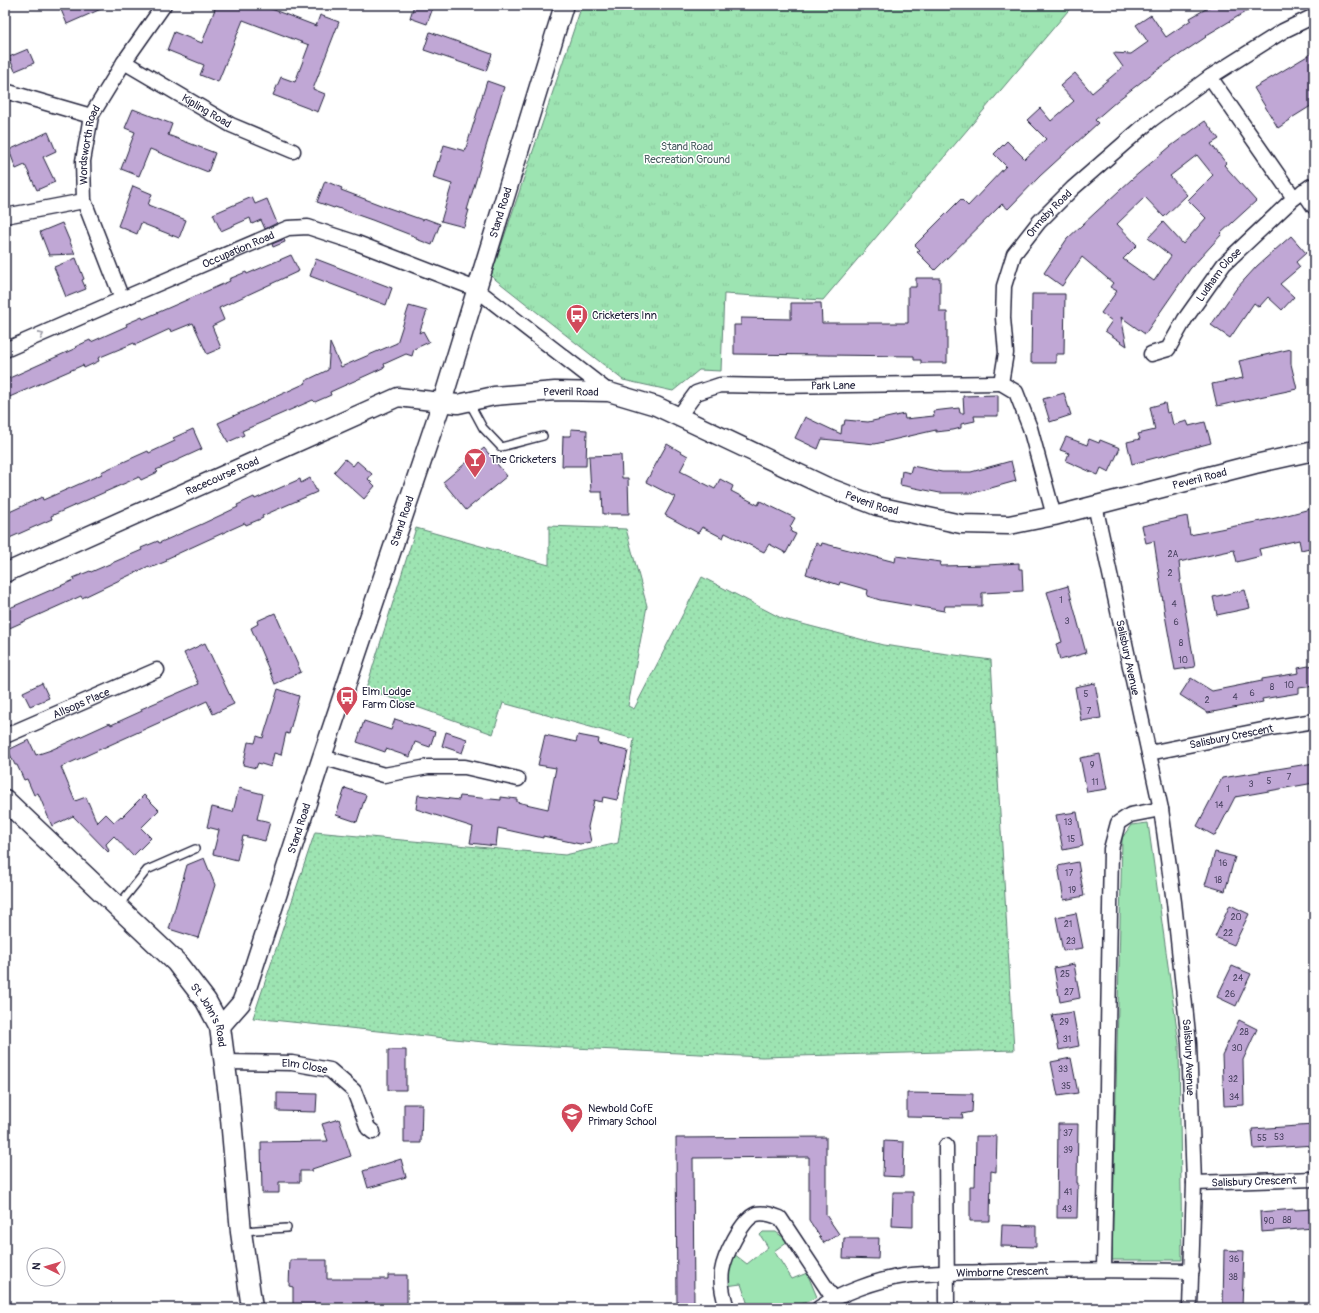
<svg xmlns="http://www.w3.org/2000/svg" width="1319" height="1313" viewBox="0 0 1319 1313" font-family="Pangolin,sans-serif">
  <defs>
    <pattern id="park-tufts" width="24" height="20" patternUnits="userSpaceOnUse"><rect width="24" height="20" fill="#9de4b2"/><path d="M3 7l-1-3M5 7V3M7 7l1-3M15 17l-1-3M17 17v-4M19 17l1-3" fill="none" stroke="#87c39a"/></pattern>
    <pattern id="garden-dots" width="8" height="8" patternUnits="userSpaceOnUse"><rect width="8" height="8" fill="#9de4b2"/><path d="M2 2h.1M6 6h.1" fill="none" stroke="#87c39a" stroke-width="1.8" stroke-linecap="round"/></pattern>
  </defs>
  <rect width="100%" height="100%" fill="#fff"/>
  <filter id="ink" filterUnits="userSpaceOnUse"><feTurbulence type="fractalNoise" baseFrequency=".025" numOctaves="2"/><feDisplacementMap in="SourceGraphic" scale="8" xChannelSelector="R" yChannelSelector="G"/><feConvolveMatrix kernelMatrix="1 2 1 2 8 2 1 2 1" color-interpolation-filters="sRGB"/></filter>
  <g filter="url(#ink)">
    <path fill="#9de4b2" stroke="#608376" d="M1148,823L1179,1044L1182,1260H1112L1122,838L1131,825Z
      M763,1232H776L788,1241L774,1251L792,1279L807,1273L817,1297L793,1308H749L741,1284L726,1286L729,1262L734,1254L747,1264L768,1247L760,1235Z"/>
    <path fill="url(#park-tufts)" stroke="#608376" d="M582,5H1073L823,300L724,294L721,371L699,370L673,391L623,380L491,276Z"/>
    <path fill="url(#garden-dots)" stroke="#608376" d="M549,526L626,529L647,606L628,706L634,709L702,577L783,619L883,645L991,660L1014,1050L762,1057L512,1045L253,1018L315,832L565,855L618,843L634,739L503,703L493,734L366,689L416,528L549,565Z"/>
    <path fill="#c0a7d5" stroke="#22223b" fill-rule="evenodd" d="M59,5H110L67,24Z
      M208,5H261L316,26L320,15L339,22L313,89L325,94L318,112L273,95L281,77L295,82L309,45L243,20L218,82L200,75L204,65L167,50L174,32L202,43L215,9L208,6Z
      M414,5H434L427,24L410,18Z
      M1213,5H1257L1205,36L1206,37L1154,72L1118,100L1095,120L1098,123L1040,176L1008,209L1002,204L935,270L917,252L920,250L915,245L961,199L968,206L1006,166L994,154L1007,141L1025,159L1046,139L1027,120L1040,108L1051,121L1074,101L1060,86L1075,73L1092,93L1123,67L1113,53L1131,54L1148,42L1136,25L1151,15L1166,37L1191,20L1190,18Z
      M430,32L492,54L486,71L424,50Z
      M28,49L34,63L15,71L9,57Z
      M1314,52V104L1290,119V120L1278,128L1254,88Z
      M487,81L504,87L467,210H469L464,227L441,221L452,184L433,178L438,161L439,162L444,145L465,151Z
      M133,109L172,124L168,135L215,153L208,172L150,149L139,176L121,169L135,132L125,128Z
      M1205,121L1219,139L1211,144L1226,163L1224,165L1256,201L1221,233L1222,234L1190,269L1145,334L1121,317L1127,346L1105,331L1112,321L1101,313L1117,291L1110,287L1113,283L1082,257L1062,286L1044,273L1067,239L1096,212L1132,179L1171,146ZM1197,155L1213,175L1188,200L1206,218L1183,244L1163,222L1148,238L1171,256L1154,281L1123,259L1137,245L1117,224L1145,197L1164,217L1187,195L1170,176Z
      M48,132L56,151L43,157L55,182L37,190L25,165L16,169L9,150Z
      M325,181L342,188L341,190L386,207L423,220L424,218L440,224L432,245L416,239V237L372,220L335,207L334,208L317,202Z
      M133,186L152,194L148,205L186,220L179,238L141,223L137,234L118,226Z
      M252,197L255,204L267,199L277,223L265,229L261,220L252,224L250,218L221,231L213,214Z
      M62,223L75,254L49,255L40,232Z
      M1291,236L1306,253L1296,262L1300,267L1280,284L1294,297L1282,310L1268,297L1259,307L1254,303L1230,338L1211,325L1236,289L1257,266Z
      M284,239L285,242L273,247L272,244Z
      M291,255L299,271L219,308L224,320L212,326L221,348L207,354L193,323L171,332L170,329L135,345L134,343L98,358L99,361L84,368L83,365L5,399V380L76,348L75,347L90,340L91,342L127,326L126,324L142,317L143,319L230,281L229,279L246,272L247,274Z
      M76,258L84,279L82,280L86,289L66,297L54,267Z
      M316,259L392,288L386,305L310,276Z
      M916,278H940V312H947V363H921V360H914V356L734,354V325H741V318L791,319V303H821L822,323H908V287H916Z
      M1032,294H1065L1064,354H1056V363H1031Z
      M409,306L427,311L419,333L423,331L429,342L414,349L412,356L406,354L384,364L385,367L330,392L331,395L315,402L313,400L242,431L244,435L228,442L218,423L306,383L305,381L328,370L330,343L341,367L397,343Z
      M1291,349V364L1297,389L1217,406L1212,384L1243,378L1239,361Z
      M1064,393L1071,415L1050,422L1043,399Z
      M998,395V416H974L975,421L961,424V428L953,430L936,432V430L875,444L822,439L818,449L795,438L805,417L841,434L842,425H844L845,420L868,422L904,414L905,419L934,416L933,411L959,408L960,413H964L963,396Z
      M1165,403L1167,413L1170,412L1173,425L1187,421L1189,426L1205,422L1211,443L1132,464L1127,442L1140,439L1138,434L1155,430L1150,407Z
      M193,429L202,449L156,470L158,472L141,480L139,477L51,516L52,519L5,540V514L42,497L43,500L102,474L101,472L148,451L149,453L175,441L173,438Z
      M571,429L587,430L586,466H562L563,436H571Z
      M1066,437L1087,445L1089,439L1099,443L1100,440L1120,448L1109,472L1101,468L1098,475L1066,461L1069,453L1060,450Z
      M667,444L688,456L680,471L715,489L720,479L733,486L731,491L758,505L760,501L795,518L790,527L792,529L791,532L796,534L786,553L769,544L764,552L725,533L723,538L702,527L698,533L665,515L675,497L646,482Z
      M484,448L507,476L466,510L443,482Z
      M621,455L622,478H628L629,514H603L602,492H591L589,456Z
      M345,459L353,466L357,461L372,474L368,479L375,486L364,499L334,472Z
      M1011,461L1016,481L973,493H940L900,485L902,471L910,473L912,466L942,472H971Z
      M310,478L317,492L262,516L263,518L246,525L245,523L203,542L166,559L167,561L150,568L149,566L82,598L81,596L5,630V610L74,580L73,578L90,571L91,572L142,550L141,548L158,541L159,543L202,524L238,507L237,505L254,497L255,499L300,479L301,483Z
      M1310,509L1314,523V547L1301,550L1299,540L1259,549L1261,556L1237,562L1234,550L1179,562L1181,580H1180L1195,667L1175,670L1165,615L1154,541L1146,543L1142,526L1187,516L1190,535L1276,518Z
      M816,543L821,546L822,543L895,562L896,556L941,562L940,566L987,565L1019,563V569H1022L1023,591L982,593V606H945L944,611L880,600L867,596L868,590L840,582L839,585L806,574Z
      M1068,586L1086,653L1060,660L1056,644L1062,642L1047,592Z
      M1245,590L1250,608L1217,615L1213,597Z
      M275,613L301,672L275,684L251,628L258,624L257,621Z
      M205,643L234,704L213,714L207,701L61,767L75,801L86,797L97,823L106,814L114,822L121,816L122,817L144,795L159,810L141,828L151,838L133,856L114,836L106,844L109,851L108,852L73,816L52,826L38,793L34,795L27,779L24,780L17,765H15L8,750L29,740L36,755L51,750L110,723L111,725L142,711L141,709L199,684L184,653Z
      M1314,665V686L1299,688V693L1262,699L1263,702L1208,713L1180,695L1191,678L1212,691L1262,681V679L1299,673L1298,668Z
      M42,683L49,698L30,706L23,692Z
      M1095,683L1101,718L1081,721L1075,687Z
      M278,689L299,696L289,734L286,733L281,755L274,753L271,767L258,763L256,768L243,765L248,742L255,743L257,736L263,738Z
      M395,719L435,732L430,747L415,742L410,757L386,749L385,752L357,742L364,721L391,730Z
      M446,732L467,739L462,753L442,746Z
      M545,735L576,742L578,735L599,739L598,744L628,751L617,800L603,797L602,802L594,800L588,827L591,842L580,844L543,836V838L498,828L496,846L470,843L473,827L416,809L418,795L459,800L460,796L501,800V797L517,799V802L548,809L556,768L538,765Z
      M1100,754L1107,789L1087,792L1080,758Z
      M1314,763V783L1235,797L1215,836L1197,826L1222,778Z
      M239,788L263,794L257,819L270,822L265,841L243,836L237,860L213,854L219,830L207,827L212,807L233,812Z
      M345,788L366,795L357,822L336,815Z
      M1077,812L1083,846L1063,850L1056,815Z
      M1215,852L1235,857L1225,891L1205,885Z
      M204,858L215,885L198,938L169,929L187,865Z
      M1078,862L1084,896L1064,900L1058,866Z
      M1230,905L1249,914L1234,945L1215,937Z
      M1076,913L1083,948L1063,951L1056,917Z
      M1074,964L1080,998L1060,1002L1054,968Z
      M1232,966L1251,974L1236,1006L1217,997Z
      M1073,1012L1079,1046L1059,1050L1052,1015Z
      M1239,1020L1257,1029L1243,1060L1244,1105L1224,1106L1222,1055Z
      M388,1050H406V1090H388Z
      M1071,1058L1078,1093L1058,1096L1051,1062Z
      M277,1093L317,1094L316,1112L277,1111Z
      M907,1093L973,1094L972,1112L962,1114L963,1118L907,1117Z
      M404,1104H422L421,1143H404Z
      M339,1119L351,1156L312,1169V1171H300V1182H279V1193H262L261,1142L328,1141L322,1124Z
      M1058,1124H1078L1077,1183H1078L1077,1218H1057Z
      M1314,1125V1145L1254,1149L1252,1129Z
      M976,1136H997L996,1172L991,1171L990,1221H970V1186H975Z
      M826,1137V1215L839,1234L824,1243L809,1220V1157L693,1158L694,1308H677L676,1138Z
      M884,1141L904,1142L903,1177L883,1176Z
      M401,1159L406,1177L368,1188L363,1171Z
      M893,1192H913V1227L892,1226Z
      M1295,1209V1210L1314,1209V1228L1261,1232L1260,1212Z
      M1002,1225L1036,1226V1247L1001,1246Z
      M844,1238H879L878,1259L843,1258Z
      M1224,1250L1244,1251L1242,1308H1223Z
      M290,1260H327V1279H388V1275H407V1308H293V1287L289,1286Z"/>
    <g fill="none" stroke-linecap="round" stroke-linejoin="round">
      <g stroke="#22223b" stroke-width="10">
        <path id="service" d="M469,402L483,428L501,447L543,436
          M118,906L147,870L195,849
          M243,1231L287,1228"/>
      </g>
      <g stroke="#22223b" stroke-width="17">
        <g id="minor">
          <path id="s1" d="M124,62L231,125L293,151"/>
          <path d="M1210,77L1294,198"/>
          <path d="M5,91L91,116"/>
          <path d="M1303,191L1314,207"/>
          <path d="M5,216L84,201"/>
          <path id="s2" d="M122,299L84,201L83,161L91,116L124,62L164,5"/>
          <path id="s3" d="M5,350L122,299L288,228L308,227L357,243L476,289L609,392"/>
          <path id="s4" d="M1151,354L1168,349L1185,319L1224,264L1294,198L1311,186"/>
          <path id="s5" d="M679,416L696,393L720,385L770,386L1001,383"/>
          <path id="s6" d="M1095,505L1161,809L1174,902L1189,1043L1194,1183L1190,1308"/>
          <path id="s7" d="M1054,516L1030,428L1016,392L1001,383L1006,353L1003,318L1004,286L1014,254L1039,222L1073,188L1151,120L1210,77L1283,31L1314,16"/>
          <path id="s8" d="M5,736L157,670"/>
          <path id="s9" d="M1149,753L1277,727L1314,721"/>
          <path d="M322,757L384,775L428,767H465L518,779"/>
          <path id="s10" d="M225,1062L292,1063L330,1070L354,1091L368,1128L373,1132"/>
          <path d="M946,1146L947,1308"/>
          <path id="s11" d="M1194,1183L1314,1179"/>
          <path d="M1104,1270L1111,849L1118,823L1130,815L1161,809"/>
          <path d="M727,1308C723,1296 720,1284 722,1271C724,1257 742,1219 756,1214C764,1212 773,1215 780,1218L833,1298"/>
          <path id="s12" d="M819,1308C841,1293 877,1280 904,1276C931,1272 961,1273 989,1272C1056,1270 1124,1270 1192,1271"/>
        </g>
      </g>
      <g stroke="#22223b" stroke-width="21">
        <g id="tertiary">
          <path id="s13" d="M5,573L398,397L458,404L494,396L555,391L609,392L656,406L825,486L877,506L961,524L1009,525L1054,516L1255,464L1314,451"/>
          <path id="s14" d="M220,1027L241,1003L248,985L322,757L442,402L564,5"/>
        </g>
      </g>
      <g stroke="#22223b" stroke-width="23">
        <g id="secondary">
          <path id="s15" d="M5,800L176,962L206,1001L220,1027L229,1096L241,1232L252,1308"/>
        </g>
      </g>
      <use href="#service" stroke="#fff" stroke-width="7"/>
      <use href="#minor" stroke="#fff" stroke-width="14"/>
      <use href="#tertiary" stroke="#fff" stroke-width="18"/>
      <use href="#secondary" stroke="#fff" stroke-width="20"/>
    </g>
    <defs><path id="oneway-chevron" d="M-2-3.5L2.5 0L-2 3.5" fill="none" stroke-width="1.6" stroke-linecap="round" stroke-linejoin="round"/></defs>
    <use stroke="#9c9ca7" href="#oneway-chevron" transform="translate(41 335) rotate(-24)"/>
  </g>
  <defs>
    <g id="bus-pin" transform="scale(1.15)"><path d="M0 17L-7.5 6A9.5 9.5 0 1 1 7.5 6Z" fill="#d1495b" stroke="#fff"/><path d="M-5-6H5V4H4V6H2V4H-2V6H-4V4H-5ZM-3.5-4V0h7V-4ZM-3.5 1.2v1.5H-2V1.2ZM2 1.2v1.5H3.5V1.2Z" fill="#fff"/></g>
    <g id="bar-pin" transform="scale(1.15)"><path d="M0 17L-7.5 6A9.5 9.5 0 1 1 7.5 6Z" fill="#d1495b" stroke="#fff"/><path d="M-6-5H6L.8 .8V4.5H3.5V6h-7V4.5H-.8V.8Z" fill="#fff"/></g>
    <g id="school-pin" transform="scale(1.15)"><path d="M0 17L-7.5 6A9.5 9.5 0 1 1 7.5 6Z" fill="#d1495b" stroke="#fff"/><path d="M0-5L7-2L0 1L-7-2ZM-4 1L0 2.5L4 1V4Q0 6-4 4Z" fill="#fff"/></g>
  </defs>
  <g fill-rule="evenodd">
    <use href="#bus-pin" x="577" y="315"/>
    <use href="#bar-pin" x="475" y="459"/>
    <use href="#bus-pin" x="347" y="697"/>
    <use href="#school-pin" x="572" y="1114"/>
  </g>
  <g text-anchor="middle" stroke-width="3" stroke-linejoin="round" paint-order="stroke">
    <g font-size="9" fill="#4a4362">
      <text x="1173" y="557">2A</text>
      <text x="1170" y="576">2</text>
      <text x="1061" y="603">1</text>
      <text x="1174" y="607">4</text>
      <text x="1067" y="624">3</text>
      <text x="1176" y="625">6</text>
      <text x="1181" y="646">8</text>
      <text x="1183" y="663">10</text>
      <text x="1289" y="688">10</text>
      <text x="1272" y="690">8</text>
      <text x="1252" y="696">6</text>
      <text x="1086" y="697">5</text>
      <text x="1235" y="700">4</text>
      <text x="1207" y="703">2</text>
      <text x="1089" y="714">7</text>
      <text x="1092" y="768">9</text>
      <text x="1289" y="780">7</text>
      <text x="1269" y="784">5</text>
      <text x="1095" y="785">11</text>
      <text x="1251" y="787">3</text>
      <text x="1228" y="792">1</text>
      <text x="1219" y="808">14</text>
      <text x="1068" y="825">13</text>
      <text x="1071" y="842">15</text>
      <text x="1223" y="866">16</text>
      <text x="1069" y="876">17</text>
      <text x="1218" y="883">18</text>
      <text x="1072" y="893">19</text>
      <text x="1236" y="920">20</text>
      <text x="1068" y="927">21</text>
      <text x="1228" y="936">22</text>
      <text x="1071" y="944">23</text>
      <text x="1065" y="977">25</text>
      <text x="1238" y="981">24</text>
      <text x="1069" y="995">27</text>
      <text x="1230" y="997">26</text>
      <text x="1064" y="1025">29</text>
      <text x="1244" y="1035">28</text>
      <text x="1067" y="1042">31</text>
      <text x="1237" y="1051">30</text>
      <text x="1063" y="1072">33</text>
      <text x="1233" y="1082">32</text>
      <text x="1066" y="1089">35</text>
      <text x="1234" y="1100">34</text>
      <text x="1068" y="1136">37</text>
      <text x="1279" y="1140">53</text>
      <text x="1262" y="1141">55</text>
      <text x="1068" y="1153">39</text>
      <text x="1068" y="1195">41</text>
      <text x="1067" y="1212">43</text>
      <text x="1287" y="1223">88</text>
      <text x="1269" y="1224">90</text>
      <text x="1234" y="1262">36</text>
      <text x="1233" y="1280">38</text>
    </g>
    <g font-size="11" fill="#22223b" stroke="#fff">
      <text dy="4" stroke="none"><textPath href="#s1" startOffset="96">Kipling Road</textPath></text>
      <text dy="4" stroke="none"><textPath href="#s2" startOffset="162">Wordsworth Road</textPath></text>
      <text dy="4" stroke="none"><textPath href="#s14" startOffset="864">Stand Road</textPath></text>
      <text dy="4" stroke="none"><textPath href="#s7" startOffset="332">Ormsby Road</textPath></text>
      <text dy="4" stroke="none"><textPath href="#s3" startOffset="254">Occupation Road</textPath></text>
      <text dy="4" stroke="none"><textPath href="#s4" startOffset="108">Ludham Close</textPath></text>
      <text dy="4" stroke="none"><textPath href="#s5" startOffset="167">Park Lane</textPath></text>
      <text dy="4" stroke="none"><textPath href="#s13" startOffset="605">Peveril Road</textPath></text>
      <text dy="4" stroke="none"><textPath href="#s13" startOffset="238">Racecourse Road</textPath></text>
      <text dy="4" stroke="none"><textPath href="#s13" startOffset="1265">Peveril Road</textPath></text>
      <text dy="4" stroke="none"><textPath href="#s13" startOffset="929">Peveril Road</textPath></text>
      <text dy="4" stroke="none"><textPath href="#s14" startOffset="540">Stand Road</textPath></text>
      <text dy="4" stroke="none"><textPath href="#s6" startOffset="156">Salisbury Avenue</textPath></text>
      <text dy="4" stroke="none"><textPath href="#s8" startOffset="83">Allsops Place</textPath></text>
      <text dy="4" stroke="none"><textPath href="#s9" startOffset="84">Salisbury Crescent</textPath></text>
      <text dy="4" stroke="none"><textPath href="#s14" startOffset="216">Stand Road</textPath></text>
      <text dy="4" stroke="none"><textPath href="#s15" startOffset="299">St. John's Road</textPath></text>
      <text dy="4" stroke="none"><textPath href="#s6" startOffset="561">Salisbury Avenue</textPath></text>
      <text dy="4" stroke="none"><textPath href="#s10" startOffset="80">Elm Close</textPath></text>
      <text dy="4" stroke="none"><textPath href="#s11" startOffset="60">Salisbury Crescent</textPath></text>
      <text dy="4" stroke="none"><textPath href="#s12" startOffset="190">Wimborne Crescent</textPath></text>
    </g>
    <g font-size="11" fill="#475c5f" stroke="#fff">
      <text x="687" y="150">Stand Road<tspan x="687" dy="13">Recreation Ground</tspan></text>
    </g>
    <g font-size="11" fill="#22223b" stroke="#fff" text-anchor="start">
      <text x="592" y="319">Cricketers Inn</text>
      <text x="490" y="463">The Cricketers</text>
      <text x="362" y="695">Elm Lodge<tspan x="362" dy="13">Farm Close</tspan></text>
      <text x="588" y="1112">Newbold CofE<tspan x="588" dy="13">Primary School</tspan></text>
    </g>
  </g>
  <rect width="1319" height="1313" fill="none" stroke="#fff" stroke-width="20"/>
  <rect x="10" y="10" width="1299" height="1293" fill="none" stroke="#22223b" stroke-width="1.5" filter="url(#ink)"/>
  <g transform="translate(46 1267) rotate(275)"><circle r="19" fill="#ffffff" stroke="#a7a7b1"/>
  <path d="M0-3L7 15L0 10L-7 15Z" fill="#d1495b"/>
  <text y="-6" font-size="11" font-weight="bold" text-anchor="middle" fill="#22223b">N</text>
  </g>
</svg>
